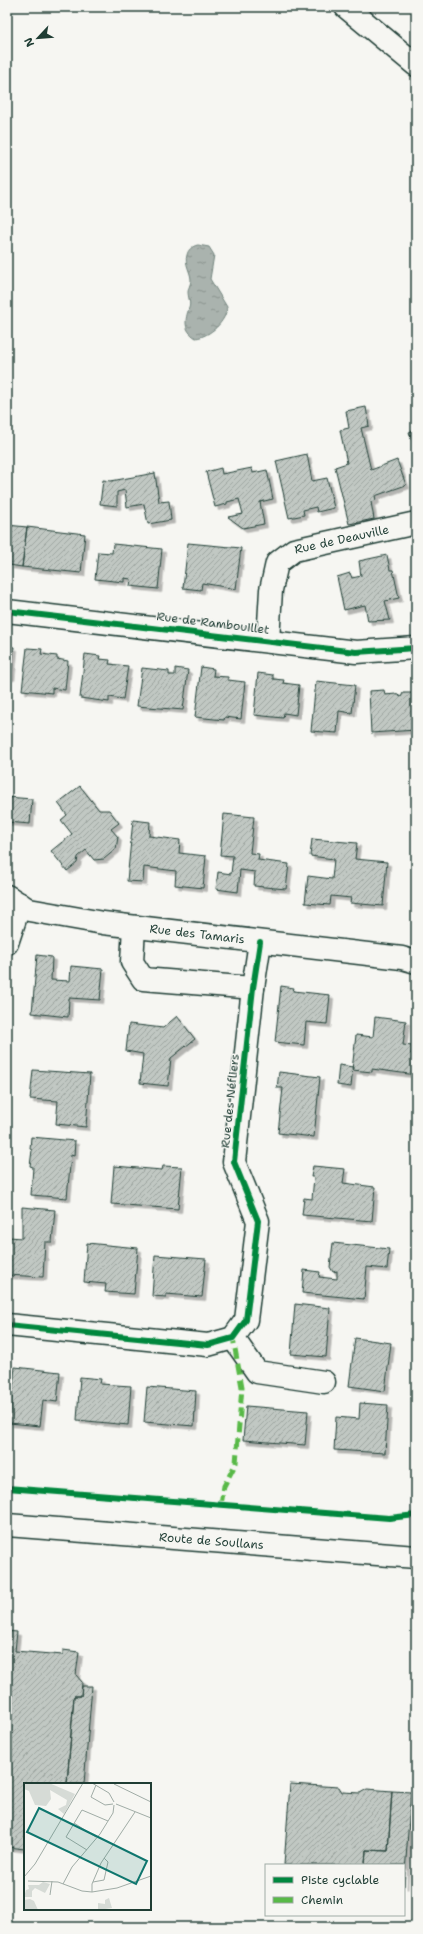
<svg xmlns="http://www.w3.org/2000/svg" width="423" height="1934" viewBox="0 0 423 1934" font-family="'Shantell Sans',sans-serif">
  <defs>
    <pattern id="water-ripples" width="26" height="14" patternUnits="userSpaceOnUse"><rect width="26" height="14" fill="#aab3ae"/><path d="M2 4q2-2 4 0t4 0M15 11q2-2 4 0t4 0" fill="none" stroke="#8a938e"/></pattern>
    <pattern id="building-hatch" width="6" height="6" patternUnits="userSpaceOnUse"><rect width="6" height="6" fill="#c1c8c3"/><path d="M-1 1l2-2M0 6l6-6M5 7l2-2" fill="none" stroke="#9ca49f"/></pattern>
    <filter id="shadow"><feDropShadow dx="3.5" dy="3.5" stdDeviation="0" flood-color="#0004"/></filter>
  </defs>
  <rect width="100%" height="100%" fill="#f6f6f2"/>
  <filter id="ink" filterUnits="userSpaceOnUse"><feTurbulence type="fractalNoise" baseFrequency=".025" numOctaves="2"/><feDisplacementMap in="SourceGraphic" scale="8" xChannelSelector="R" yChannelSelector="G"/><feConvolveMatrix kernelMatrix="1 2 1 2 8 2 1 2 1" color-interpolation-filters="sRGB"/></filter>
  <g filter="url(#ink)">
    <path fill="url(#water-ripples)" stroke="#72847d" d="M198,245L209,247L214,255L210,279L227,307C226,322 210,336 196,338C183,330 185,320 189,308C191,303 188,297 188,292C188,288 191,284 191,280C191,272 184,264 187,255C188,250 192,246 198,245Z"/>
    <path fill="url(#building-hatch)" stroke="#1f3d34" filter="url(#shadow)" d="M366,407L369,426L361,428L371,470L397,460L406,485L375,496L376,500L371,502L374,519L349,524L335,467L347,463L340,430L349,428L346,411Z
      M416,430V451L409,432Z
      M307,454L312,481L327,478L334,508L317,512L316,507L303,510L304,515L289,518L276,461Z
      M221,468L222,474L252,468L253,473L267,470L273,499L260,502L264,524L243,528L228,517L243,514L239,499L227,502V504L215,507L206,472Z
      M155,473L159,502L169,501L171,520L148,524L144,504L127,507L125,490L117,492V506L100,504L103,480L111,481Z
      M7,525L27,527L22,567L9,565L11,562L7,561Z
      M27,527L85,534L81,573L22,567Z
      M188,543L241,548L236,589L202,583L201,590L183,588Z
      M113,544L162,549L158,589L130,586L131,579L124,578V582L95,579L98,552L112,553Z
      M387,555L390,570H393L399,598L385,601L390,620L368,621L365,605L344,610L337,577L350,573L352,578L361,576L359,561Z
      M7,646L14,647L11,677H7Z
      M27,648L42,649L41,654L57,656V659L68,661L65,690L52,688V693L22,690Z
      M85,654L100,656L99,659L110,660L109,664L128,666L123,699L109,697V702L80,698Z
      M201,667L214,669L213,676L228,677V680L245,682L241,719L225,717L224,720L195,717Z
      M142,668L169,671V675H175V668L188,670L183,710L137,706Z
      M258,673L273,675V679L284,680L283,683L299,685L296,715L284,713L283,718L254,715Z
      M316,681L355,685L352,713L339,711L337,733L311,731Z
      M384,690L385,695L396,694L401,697L403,693H416V730L371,733L369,691Z
      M80,786L99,810H109L119,823L111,829L118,837L116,849L104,859L94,860L86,850L78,857L77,863L67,871L51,851L72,834L61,820L67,815L58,803Z
      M7,797L32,799L30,824L7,822Z
      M224,814L254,817L250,853L259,854L258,860L289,864L286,889L254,886L255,872L240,870L238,892L216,889L218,872L231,874L233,856L220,855Z
      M133,820L150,822L149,836L180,840L179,853L206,856L203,888L175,885L176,871L144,867L143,882L127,881Z
      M312,839L357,843L355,859L387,862L383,906L350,903L351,898L331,896L330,905L305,903L308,876L332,879L334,859L310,856Z
      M37,955L52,957L51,980L70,981L71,966L103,969L100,1000L69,998L68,1017L32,1013Z
      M281,986L294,988L293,991L330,995L327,1024L306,1022L304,1045L275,1042Z
      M177,1016L195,1039L171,1058L168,1086L140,1083L143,1054L126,1051L129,1024L163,1028Z
      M375,1017L406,1021L403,1045L412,1046L411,1054L416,1055V1075L372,1069V1072L352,1070L356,1035L373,1037Z
      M339,1065L353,1067L351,1087L337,1085Z
      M33,1070L90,1074L86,1127L56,1124L58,1101L30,1099Z
      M279,1072L320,1077L314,1137L278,1133L283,1088H277Z
      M31,1137L75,1141L74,1156L71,1155L67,1198L31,1195L33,1167L30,1166L32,1150L30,1149Z
      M114,1166L162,1170L163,1166L182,1167L178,1209L111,1204Z
      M313,1166L345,1169L343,1183L375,1187L372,1221L302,1215L304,1198L312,1199L314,1177H311Z
      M22,1207L55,1210L52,1242H45L43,1277L7,1275L9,1237L22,1238Z
      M87,1243L138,1248L134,1294L105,1292L106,1284L84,1282Z
      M333,1243L389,1249L387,1269L367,1267L364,1299L302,1293L304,1270L320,1272L319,1277L337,1279V1271L333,1272L330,1267Z
      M155,1255L206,1259L202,1297L166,1294V1297L152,1296Z
      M295,1304L330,1308L326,1357L291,1354Z
      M355,1338L391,1343L385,1391L349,1386Z
      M15,1367L60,1372L57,1402L43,1400L40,1426L9,1423Z
      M80,1377L101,1379L100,1384L131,1386L128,1425L77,1420Z
      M147,1387L196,1391L194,1426L144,1422Z
      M360,1403L388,1405L385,1453L334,1450L336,1417L359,1419Z
      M246,1406L308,1411L305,1445L243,1440Z
      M7,1631L17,1632L15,1651L63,1655V1650L79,1652L76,1675L82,1682L81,1696H74L67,1784H25V1849L7,1847Z
      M82,1686H92L84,1784H67L74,1696H81Z
      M290,1784L339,1787L342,1792L360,1793L367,1789L392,1791L388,1851L366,1850L365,1865H284Z
      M392,1791L411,1792L404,1886V1865H365L366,1850L388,1851Z"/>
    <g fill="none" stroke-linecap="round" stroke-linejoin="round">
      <g stroke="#1f3d34" stroke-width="25">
        <g id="street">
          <path d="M346,7L416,65"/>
          <path d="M7,611L356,652L416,648"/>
          <path id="s1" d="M268,641L271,590L277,563L294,550L416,523"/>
          <path id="s2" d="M7,896L29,910L103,923L402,958L416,962"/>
          <path d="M134,927L132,962L143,979L253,988"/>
          <path d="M7,943L20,904"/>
          <path d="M7,1325L208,1345L233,1338L246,1320L258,1221L234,1162L253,988L260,942"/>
          <path d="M233,1338L257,1372L324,1382"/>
        </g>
      </g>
      <g stroke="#1f3d34" stroke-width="25">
        <g id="secondary">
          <path id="s3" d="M7,1525L416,1557"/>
        </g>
      </g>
      <use href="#street" stroke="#f6f6f2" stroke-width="22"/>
      <use href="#secondary" stroke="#f6f6f2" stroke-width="22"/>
      <path stroke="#58b947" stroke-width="5" stroke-dasharray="10 5" stroke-linecap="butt" d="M221,1505L224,1486L236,1463L242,1387L233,1338"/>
      <g stroke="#f6f6f2" stroke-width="8">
        <path id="cycleway" d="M7,611L356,652L416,648
          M7,1325L208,1345L233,1338L246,1320L258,1221L234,1162L253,988L260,942
          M7,1488L389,1518L416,1515"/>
      </g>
      <use href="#cycleway" stroke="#00873e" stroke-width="6"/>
    </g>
  </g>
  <g text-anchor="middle" stroke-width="3" stroke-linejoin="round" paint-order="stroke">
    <g font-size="12" fill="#1f3d34" stroke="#f6f6f2">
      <text dy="4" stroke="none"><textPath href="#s1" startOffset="149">Rue de Deauville</textPath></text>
      <text transform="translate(213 623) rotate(7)" y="4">Rue de Rambouillet</text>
      <text dy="4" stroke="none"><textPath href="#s2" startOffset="196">Rue des Tamaris</textPath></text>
      <text transform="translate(230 1101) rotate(-84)" y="4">Rue des Néfliers</text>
      <text dy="4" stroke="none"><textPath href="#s3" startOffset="205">Route de Soullans</textPath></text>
    </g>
  </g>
  <g transform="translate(24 1783)">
    <rect width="127" height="127" fill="#f6f6f2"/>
    <path d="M0,0H25L51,11L40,31L34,26L42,22L43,17L26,7L27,16L22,23L11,22L5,8L0,6ZM19,99L26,101L21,110L11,105L8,108V114H0L2,107L5,106L4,102H15ZM85,115L88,125L74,127V120L81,121V117ZM6,116L10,118L14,127H0V117Z" fill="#d6dbd6"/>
    <path fill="none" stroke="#a0aca6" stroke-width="1" d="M68,0L85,10L90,19M90,1L127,19M72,2L67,14L81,22L89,21M92,21L127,35M50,40L72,54M63,67L42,54L58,27L84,38M0,94L11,81L59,0M4,98L34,99L58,108L68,109L93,105L127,93M69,99L80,97L84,79L80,75M39,101L48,84L76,51L89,30L90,22M68,109V101L77,80L111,29M26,112L28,98"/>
    <path fill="#0f766e" fill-opacity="0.15" stroke="#0f766e" stroke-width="2" d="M15,25L123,78L112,101L3,49Z"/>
    <rect width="127" height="127" fill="none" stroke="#1f3d34" stroke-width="2"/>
  </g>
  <rect width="423" height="1934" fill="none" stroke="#f6f6f2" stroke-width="24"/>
  <rect x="12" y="12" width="399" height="1910" fill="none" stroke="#1f3d34" stroke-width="1.5" filter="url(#ink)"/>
  <rect x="265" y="1864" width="140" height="52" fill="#f6f6f2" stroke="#a0aca6"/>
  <rect x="273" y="1877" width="20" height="6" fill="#00873e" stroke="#a0aca6"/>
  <text x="301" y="1884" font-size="12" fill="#1f3d34">Piste cyclable</text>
  <rect x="273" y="1897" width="20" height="6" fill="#58b947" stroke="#a0aca6"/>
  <text x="301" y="1904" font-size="12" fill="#1f3d34">Chemin</text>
  <g transform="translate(38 38) rotate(244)" stroke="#f6f6f2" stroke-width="3" paint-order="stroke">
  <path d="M0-3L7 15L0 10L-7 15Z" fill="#1f3d34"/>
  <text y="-6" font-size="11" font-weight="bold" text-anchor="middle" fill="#1f3d34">N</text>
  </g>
</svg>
